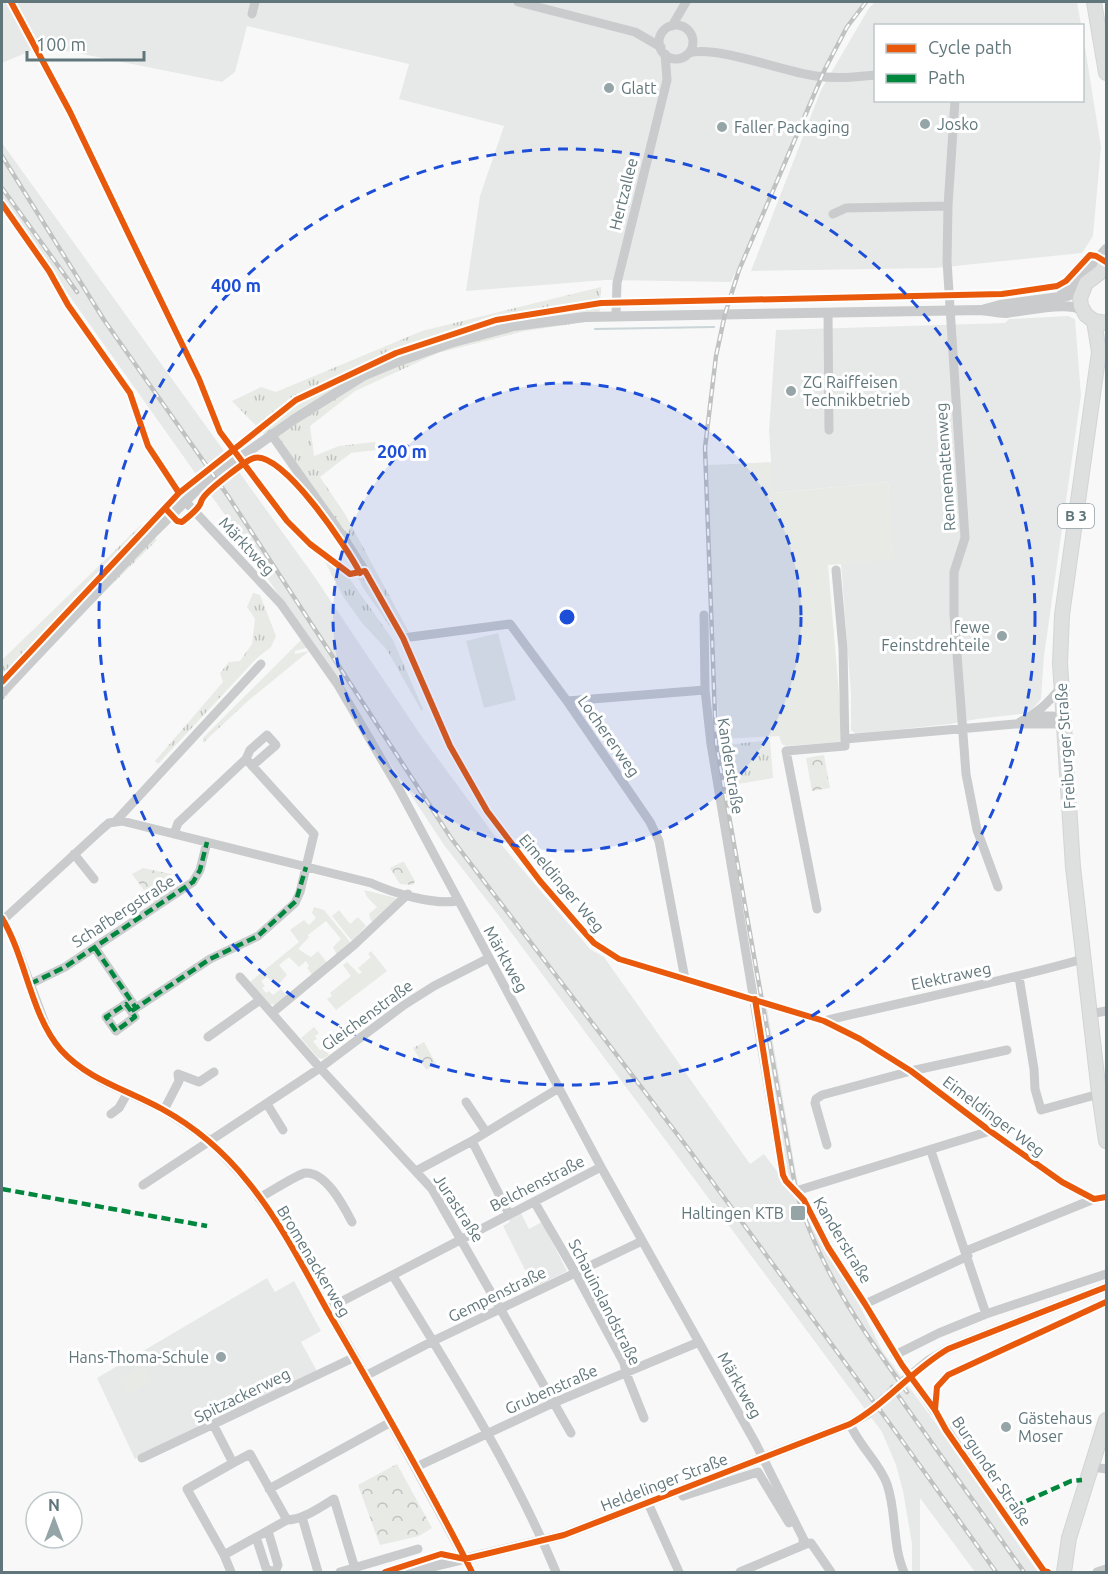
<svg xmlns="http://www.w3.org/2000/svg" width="1108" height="1574" viewBox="0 0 1108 1574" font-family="Ubuntu,sans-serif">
  <defs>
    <pattern id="grass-tufts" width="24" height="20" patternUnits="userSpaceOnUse" patternTransform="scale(1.5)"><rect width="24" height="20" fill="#e8eae5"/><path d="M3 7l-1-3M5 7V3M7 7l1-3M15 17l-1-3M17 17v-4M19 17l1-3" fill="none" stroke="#bfc2bf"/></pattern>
    <pattern id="forest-crowns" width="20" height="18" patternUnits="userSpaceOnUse" patternTransform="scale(1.5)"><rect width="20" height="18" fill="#e8eae5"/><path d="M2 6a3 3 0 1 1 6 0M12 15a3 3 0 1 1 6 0" fill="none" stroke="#bfc2bf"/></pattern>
  </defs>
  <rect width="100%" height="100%" fill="#f8f8f8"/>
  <path fill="#e7e9e9" d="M2,2H866L847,27L825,69L731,282L606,280L466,291L480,196L504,126L399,99L409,64L247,26L235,72L222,82L42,46L2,63Z
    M875,2H1077L1081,25L876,26V100H1082L1083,35L1101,147L1093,236L1082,253L936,268L751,271L821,90L869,8Z
    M2,143L314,576L422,737L500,843L590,949L604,957L750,1164L764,1154L779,1174L759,1005L767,1008L798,1185L803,1208L807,1219L861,1308L883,1352L986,1491L997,1514L1038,1572H975L920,1498V1572H912V1544L903,1491L896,1465L882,1432L499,916L444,845L235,529L2,201Z
    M1068,316L1075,319L1081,395L1044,656L1041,699L1029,713L977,719L950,724L856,734L851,730V694L841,564L894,559L888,482L773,493L769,430L776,330L1005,323L1009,319Z
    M520,1211L529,1229L542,1222L567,1271L534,1288L503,1226L510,1222L508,1218Z
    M267,1278L275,1292L294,1281L321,1331L301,1342L318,1373L135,1459L97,1378Z"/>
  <path fill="url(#grass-tufts)" d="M601,287L599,320L525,331L438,353L355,391L310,426L314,456L339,446L375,442L376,450L351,453L320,477L345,514L409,632L396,635L363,588L332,522L302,473L232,401L261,387L276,392L422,331Z
    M141,525L157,540L60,636L2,701V660Z
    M322,556L349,578L393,640L423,709L421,710L387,650L362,623L344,598Z
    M253,593L260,595L276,636L271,647L257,658L158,764L155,761L223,682L220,673L229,662L240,661L252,644L255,619L247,607Z
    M301,640L310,647L295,651V654L309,651L249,700L203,743V738Z
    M770,740L773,778L732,785L726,745Z"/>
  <path fill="url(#forest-crowns)" d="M824,755L830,788L812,791L806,758Z
    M402,862H404L415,881L413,885L400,884L390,868Z
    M143,868L171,874L178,887L154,904L132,874Z
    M424,1042L436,1064L426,1070L413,1048Z
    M397,1464L432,1528L419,1536L380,1545L358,1485Z"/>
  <path fill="#e8eae5" d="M772,462L774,493L888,482L895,560L828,565L841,717L840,742L786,746L782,744L779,736L724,739L720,737L714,665L708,465Z
    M498,633L516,700L484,708L466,641Z
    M364,890L396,898L397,902L374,921H371L369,914L377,907L367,897Z
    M314,907L324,910L351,943L337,955L333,947L341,939L326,921L308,935L309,937L298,949L311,957L318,951L327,963L312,975L307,968L309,966L306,961L299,967L289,957L279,965L287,975L278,985L273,979L270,980L267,977L261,981L265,986L262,988L266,993L269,991L273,995L281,989L287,996L276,1005L270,1004L250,982L299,942L290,930L304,920L309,925L316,918L312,913Z
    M339,910L350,924L358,917L366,926L352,941L332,916Z
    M371,951L387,971L336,1010L327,999L332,996L330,993L351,976L343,965L347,962L359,974L362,972L358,968L371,957L368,954Z
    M314,1027L319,1033L315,1036L317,1039L313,1041L320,1050L324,1048L329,1055L323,1059L318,1058L301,1038Z
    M143,1366L152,1382L128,1395L119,1379Z"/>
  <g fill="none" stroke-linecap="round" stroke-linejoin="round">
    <path stroke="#c9d5d6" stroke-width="2" d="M595,329L714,327"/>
    <path stroke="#d2d8d9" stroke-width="10" stroke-dasharray="10 5" stroke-linecap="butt" d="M867,1414L903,1382"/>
    <g stroke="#d3d4d5" stroke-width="16">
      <path id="primary" d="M1094,2L1106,73
        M1106,262L1102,271L1086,283L1080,298L1081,306L1086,315L1094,321L1106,323
        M1094,321L1099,352L1062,615L1060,663L1073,867L1099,1093L1106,1141
        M1064,1572L1069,1538L1106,1420"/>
    </g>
    <path stroke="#c9cbcc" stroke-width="9" d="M11,2L27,32
      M518,2L635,32L661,47
      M252,14L255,2
      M659 42a17 17 0 1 1 34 0a17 17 0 1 1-34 0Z
      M672,26L686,2
      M689,53C717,45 784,72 816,76C836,79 855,77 876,75
      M955,100L948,206L947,261L965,538L954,572V614L966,774L977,830L998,887
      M833,214L846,208L948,206
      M828,313L829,430
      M616,315L617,283L667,80L665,54
      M271,434L340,532L365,571L403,638L450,746L487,811L540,881L578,925L594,943L619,959L824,1021L860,1039L911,1071L990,1131L1062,1182L1094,1199L1106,1197
      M185,501L281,604L338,685L399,789L601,1167L756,1444L806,1544L811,1543L831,1572
      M704,615L705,690L711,744L783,1175L786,1181L804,1200L828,1247L865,1304L902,1365
      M403,638L510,624L567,701L650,822L659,841L685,979
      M567,701L705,690
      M1033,716H1053L1063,724
      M1020,722C1038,713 1049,702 1061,687
      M845,739L1015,724H1063
      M246,759L250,750L267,735L276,745L252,766
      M115,822L261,664
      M74,854L94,879
      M457,901C433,905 393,893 371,883L122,821L109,823L102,829L3,920L16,946L49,1034L61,1050L79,1067L102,1081L164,1110L209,1140L248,1182L279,1225L354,1355L472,1572
      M817,909L786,751L845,746L843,649L836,570
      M95,948L136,1008L210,959L258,936L295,903L300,892L314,834L246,759L178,823L174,834
      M240,977L320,1068L432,1189L571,1433
      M1019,977L1034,1069L1035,1089L1041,1110L1106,1092
      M30,984L65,967L193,882L200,870L207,842
      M131,1011L126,1004L106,1017L116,1031L135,1017L131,1011L136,1008
      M272,1013L354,945L408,894
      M1090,1014L1106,1011
      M824,1021C911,1000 998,983 1083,959
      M208,1037L260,1000
      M466,1102L486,1132
      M267,1104L283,1130
      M164,1110L179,1081L178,1074L199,1082L214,1072
      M111,1114L119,1108L128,1092
      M472,1141L509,1214
      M827,1145L815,1103L816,1099L822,1095L911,1071L1007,1050
      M931,1151L986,1314
      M416,1171L472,1141L559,1088
      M143,1185L320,1068L404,1005L434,986L489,958
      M796,1191L990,1131
      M259,1198C269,1193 296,1175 305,1173C326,1171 344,1207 352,1222
      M535,1203L575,1272L624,1363L626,1373L644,1418
      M966,1251L1094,1199
      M393,1276C452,1372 513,1469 556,1572
      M865,1304L968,1256
      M327,1309L601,1167
      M895,1355L939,1333L986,1314L1106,1274
      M365,1376L433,1341L642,1241
      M924,1396L1044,1571L1048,1572
      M935,1410L937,1387L948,1375L1106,1302
      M850,1424C859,1446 879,1462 887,1484C897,1513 892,1545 904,1572
      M214,1426L233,1463L187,1489L224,1555L287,1520L250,1454L233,1463
      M142,1458L355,1357
      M416,1467L553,1403L699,1342
      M1093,1467L1106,1469
      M269,1489L391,1422
      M681,1490L683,1496L758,1472L789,1523
      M648,1503L679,1572
      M302,1517L318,1572
      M287,1520C303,1520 320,1507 334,1499L356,1572
      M268,1531L278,1565L275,1572
      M256,1537L266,1568L272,1572
      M224,1555L231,1572
      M340,1572L418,1549
      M740,1572L806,1544L803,1541
      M1097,1572L1106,1569"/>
    <path stroke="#c9cbcc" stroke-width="10" d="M1062,293L1076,283L1106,249
      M985,309L1000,305L1067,296L1076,293L1083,287
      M2,692L153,533L204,483L293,420L363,376L399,361L450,343L514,326L585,317L981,310C989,311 998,313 1006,313C1024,311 1067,301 1082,310
      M2,918L3,920
      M903,1382L928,1361L948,1349L1106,1287
      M410,1572L564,1535L850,1424L867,1414"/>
    <use href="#primary" stroke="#dedfdf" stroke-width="14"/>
    <g stroke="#c0c2c2" stroke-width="4.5">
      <path id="rail" d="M866,2L847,27L825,69L739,270L725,314L716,356L705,448L716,743L796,1191C817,1265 862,1330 907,1392
        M2,156L104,320L228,496L451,838L687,1147L893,1428L996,1572
        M2,188L77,292
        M892,1387L1024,1572"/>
    </g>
    <use href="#rail" stroke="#fff" stroke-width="2" stroke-dasharray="7" stroke-linecap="butt"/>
    <path stroke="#c9cbcc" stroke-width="9" d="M902,1365L924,1396"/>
    <path stroke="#00873e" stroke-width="4.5" stroke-dasharray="9 4.5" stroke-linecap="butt" d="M95,948L136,1008L210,959L258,936L296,901L306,867
      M30,984L65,967L193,882L200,870L207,842
      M131,1011L126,1004L106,1017L116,1031L135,1017L131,1011L136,1008
      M2,1189L207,1226
      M1002,1512L1071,1481L1082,1480"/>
    <g stroke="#fff" stroke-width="10">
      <path id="cycleway" d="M11,2L70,112L130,237L199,379L220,432L287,521L310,544L350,574L365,571L403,638L450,746L487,811L540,881L578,925L594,943L619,959L824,1021L860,1039L911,1071L990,1131L1062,1182L1094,1199L1106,1197
        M2,204L49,271L68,305L130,393L148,446L179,493
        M165,508L177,521L182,522C188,517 195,512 199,506C201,504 201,500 203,498C208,490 246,460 254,458C282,450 348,549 360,573
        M2,682L179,493L296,400L396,353L496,320L601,303L1002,294L1057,286L1066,281L1090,255L1096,256L1106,262
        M2,918C26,958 31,1016 61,1050C88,1080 128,1090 162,1109C195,1127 225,1153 248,1182C280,1221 303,1267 327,1310C377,1396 427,1483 472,1572
        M755,999L783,1175L786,1181L804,1200L828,1247L865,1304L902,1365L935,1410L946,1430L1044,1571L1048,1572
        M935,1410L937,1387L948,1375L1106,1302
        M385,1572L441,1554L465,1559L564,1535L850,1424C886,1404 912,1370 948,1349L1106,1287"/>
    </g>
    <use href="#cycleway" stroke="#e8590c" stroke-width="6"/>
  </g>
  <circle cx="567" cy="617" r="234" fill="#1d4ed8" fill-opacity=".12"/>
  <g fill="none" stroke="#1d4ed8" stroke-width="3" stroke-dasharray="10 8">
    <circle cx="567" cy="617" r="234"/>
    <circle cx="567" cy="617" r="468"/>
  </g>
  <g fill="#95a4a7" stroke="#fff" stroke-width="2">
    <circle cx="609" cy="88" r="6"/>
    <circle cx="925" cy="124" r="6"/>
    <circle cx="722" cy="127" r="6"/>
    <circle cx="791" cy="391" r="6"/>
    <circle cx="1002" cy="636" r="6"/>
    <rect x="790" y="1205" width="16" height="16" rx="3"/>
    <circle cx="221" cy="1357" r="6"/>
    <circle cx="1006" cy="1427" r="6"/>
  </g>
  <g text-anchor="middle" stroke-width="6" stroke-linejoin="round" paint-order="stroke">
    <rect fill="#fff" stroke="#909fa3" stroke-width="1.5" x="1058" y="504" width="36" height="24" rx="4.5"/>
    <g font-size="15" font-weight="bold" fill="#60767b">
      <text x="1076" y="521">B 3</text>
    </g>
    <g font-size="16" fill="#60767b" stroke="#fff" text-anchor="start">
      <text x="621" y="94">Glatt</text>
      <text x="937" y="130">Josko</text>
      <text x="734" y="133">Faller Packaging</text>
      <text x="803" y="388">ZG Raiffeisen<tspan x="803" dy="18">Technikbetrieb</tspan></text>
      <text x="990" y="633" text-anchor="end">fewe<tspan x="990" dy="18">Feinstdrehteile</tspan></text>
      <text x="784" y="1219" text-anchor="end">Haltingen KTB</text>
      <text x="209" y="1363" text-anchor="end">Hans-Thoma-Schule</text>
      <text x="1018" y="1424">Gästehaus<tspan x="1018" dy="18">Moser</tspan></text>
    </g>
    <g font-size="16" fill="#60767b" stroke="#fff">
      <text transform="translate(623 194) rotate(-76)" y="6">Hertzallee</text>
      <text transform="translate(945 467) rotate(-94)" y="6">Rennemattenweg</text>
      <text transform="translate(247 546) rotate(47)" y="6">Märktweg</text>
      <text transform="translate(609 736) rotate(55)" y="6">Lochererweg</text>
      <text transform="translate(1065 746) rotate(-94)" y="6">Freiburger Straße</text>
      <text transform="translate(731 766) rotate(81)" y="6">Kanderstraße</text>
      <text transform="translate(562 883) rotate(50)" y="6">Eimeldinger Weg</text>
      <text transform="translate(123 911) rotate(-33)" y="6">Schafbergstraße</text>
      <text transform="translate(506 959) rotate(61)" y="6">Märktweg</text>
      <text transform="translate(951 976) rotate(-12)" y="6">Elektraweg</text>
      <text transform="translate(367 1015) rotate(-36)" y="6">Gleichenstraße</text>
      <text transform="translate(994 1116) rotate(37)" y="6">Eimeldinger Weg</text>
      <text transform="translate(537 1183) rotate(-27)" y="6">Belchenstraße</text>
      <text transform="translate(459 1208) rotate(57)" y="6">Jurastraße</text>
      <text transform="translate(843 1240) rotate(59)" y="6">Kanderstraße</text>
      <text transform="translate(314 1261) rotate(59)" y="6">Bromenackerweg</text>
      <text transform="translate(497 1294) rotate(-26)" y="6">Gempenstraße</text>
      <text transform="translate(605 1302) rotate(63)" y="6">Schauinslandstraße</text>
      <text transform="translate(740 1385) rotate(61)" y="6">Märktweg</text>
      <text transform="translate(551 1389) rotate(-24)" y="6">Grubenstraße</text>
      <text transform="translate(242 1395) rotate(-26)" y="6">Spitzackerweg</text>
      <text transform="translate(992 1471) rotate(56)" y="6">Burgunder Straße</text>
      <text transform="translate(664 1482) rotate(-21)" y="6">Heldelinger Straße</text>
    </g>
  </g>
  <circle cx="567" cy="617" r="9" fill="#1d4ed8" stroke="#fff" stroke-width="3"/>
  <g font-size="18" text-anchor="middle" font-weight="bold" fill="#1d4ed8" stroke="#fff" stroke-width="6" stroke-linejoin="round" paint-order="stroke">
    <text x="236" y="292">400 m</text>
    <text x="402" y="458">200 m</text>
  </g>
  <rect width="1108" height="1574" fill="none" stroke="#60767b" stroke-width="6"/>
  <rect x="874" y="24" width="210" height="78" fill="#ffffff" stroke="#bfc8ca" stroke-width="1.5"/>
  <rect x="886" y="44" width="30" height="9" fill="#e8590c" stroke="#bfc8ca" stroke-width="1.5"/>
  <text x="928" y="54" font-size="18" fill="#60767b">Cycle path</text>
  <rect x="886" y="74" width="30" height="9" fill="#00873e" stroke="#bfc8ca" stroke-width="1.5"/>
  <text x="928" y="84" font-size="18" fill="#60767b">Path</text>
  <g transform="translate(54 1520)"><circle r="28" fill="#ffffff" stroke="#bfc8ca" stroke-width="1.5"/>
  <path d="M0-4.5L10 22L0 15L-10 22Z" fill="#95a4a7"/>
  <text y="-9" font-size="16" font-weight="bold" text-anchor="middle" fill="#60767b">N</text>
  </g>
  <path d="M27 51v9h117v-9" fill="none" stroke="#60767b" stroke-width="3"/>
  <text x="36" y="51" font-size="18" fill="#60767b" stroke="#ffffff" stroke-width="4.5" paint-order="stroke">100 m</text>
</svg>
